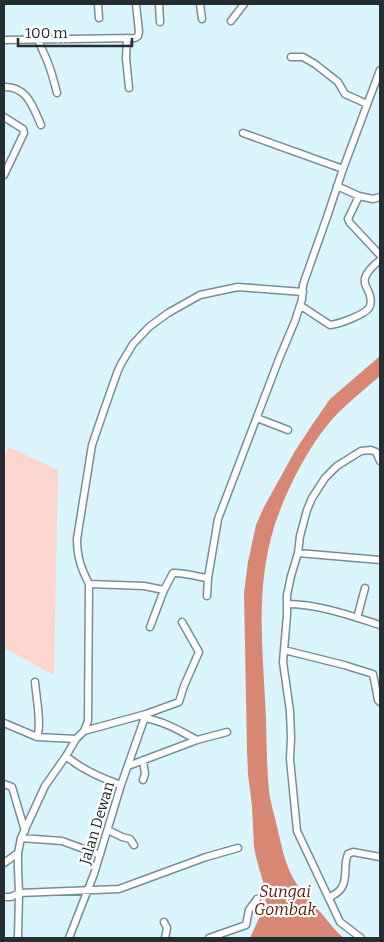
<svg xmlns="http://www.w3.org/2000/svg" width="384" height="942" viewBox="0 0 384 942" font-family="Bitter,serif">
  <rect width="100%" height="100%" fill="#dbf5ff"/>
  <path fill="#fcd6cc" d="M9,447L58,470L54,675L4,648V459Z"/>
  <path fill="#d78773" d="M380,356V376C366,388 351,400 338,413C311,441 287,488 275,524C256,584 262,639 265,700C267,730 266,761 269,791C271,806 276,820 279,835C282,849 286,865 293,878C300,891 311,902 321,913C329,922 335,931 344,938H250L265,905L266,892L257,861L254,847L252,806L248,774L247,750L244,593L248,562L256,525L264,507L295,451L312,425L330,399Z"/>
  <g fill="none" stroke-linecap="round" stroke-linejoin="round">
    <g stroke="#778e97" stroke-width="9">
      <path id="street" d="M98,4L99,18
        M159,4L160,22
        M200,4L202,19
        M231,21L244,4
        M127,38L126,58L129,88
        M38,39C40,46 43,51 46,58C51,69 54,81 57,93
        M4,40L135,38L138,36L139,32L136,4
        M291,57H303L315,64L338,82L345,94L367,104
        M4,87C27,86 33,107 41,125
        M4,117L23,129L24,133L4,175
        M243,133L343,169
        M337,186L359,196L373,199L380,197
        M359,196L348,219L350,223L380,255
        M301,306L330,325C339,324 364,315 369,308C371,305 371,300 370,296C369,290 363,285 365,278C367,271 375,264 380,260
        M257,418L288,430
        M298,553L380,560
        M89,584L144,586L164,590L150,627
        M164,590L173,573C184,572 197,577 208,578
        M207,596L208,578L218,519L279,359L295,321L302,299L303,285L305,279L327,217L343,169L380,70
        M287,604C318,604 352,616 380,625
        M357,618L365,588
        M284,650L344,665L373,674L378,700L380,702
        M35,682C36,696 42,725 37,737
        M144,718C164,721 180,731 197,740
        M4,723L37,737L76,739
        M84,731L146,714L179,702L184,686L199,652L182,622
        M66,756C82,770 101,778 121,785
        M128,766L197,740L227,732
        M143,780L145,774L143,760
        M4,784L12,787L25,831
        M108,830L122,837L130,839L134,845
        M21,838L62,841L100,855
        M4,863L18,853
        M4,897H11L19,893L119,889L206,857L238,848
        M329,898C333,895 340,892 342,887C348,878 343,864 348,854L353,852L380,857
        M164,922L167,928L165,938
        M18,938L19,893L18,868V853L21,838L45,786L66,756L76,739L84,731L88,721L89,584C81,568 77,557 77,539L92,445L104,410L117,373L121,364L133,344L149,327L168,313L200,295L238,287L303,292
        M69,938L94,874L121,785L146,714
        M209,938L246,925L249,910L257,899
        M361,938L340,922L297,831L290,759L291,738L290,711L283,662L287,615V595L291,576L298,553L300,536L307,510L312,498L325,478L337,466L361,451L371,450L376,452L380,461"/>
    </g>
    <use href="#street" stroke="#fff" stroke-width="6"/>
  </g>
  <g text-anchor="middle" stroke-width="4.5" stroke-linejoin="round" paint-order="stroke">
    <g font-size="15" fill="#242d31" stroke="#fff">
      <text transform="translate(97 823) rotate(-73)" y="5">Jalan Dewan</text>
    </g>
    <g font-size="16" font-style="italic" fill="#5f1705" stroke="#fff">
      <text x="285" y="897">Sungai<tspan x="285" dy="18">Gombak</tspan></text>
    </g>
  </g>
  <rect width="384" height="942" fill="none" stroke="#242d31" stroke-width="10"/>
  <path d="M18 38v8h114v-8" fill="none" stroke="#242d31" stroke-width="2.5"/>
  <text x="25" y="38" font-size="15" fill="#242d31" stroke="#ffffff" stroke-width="4" paint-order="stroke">100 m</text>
</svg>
